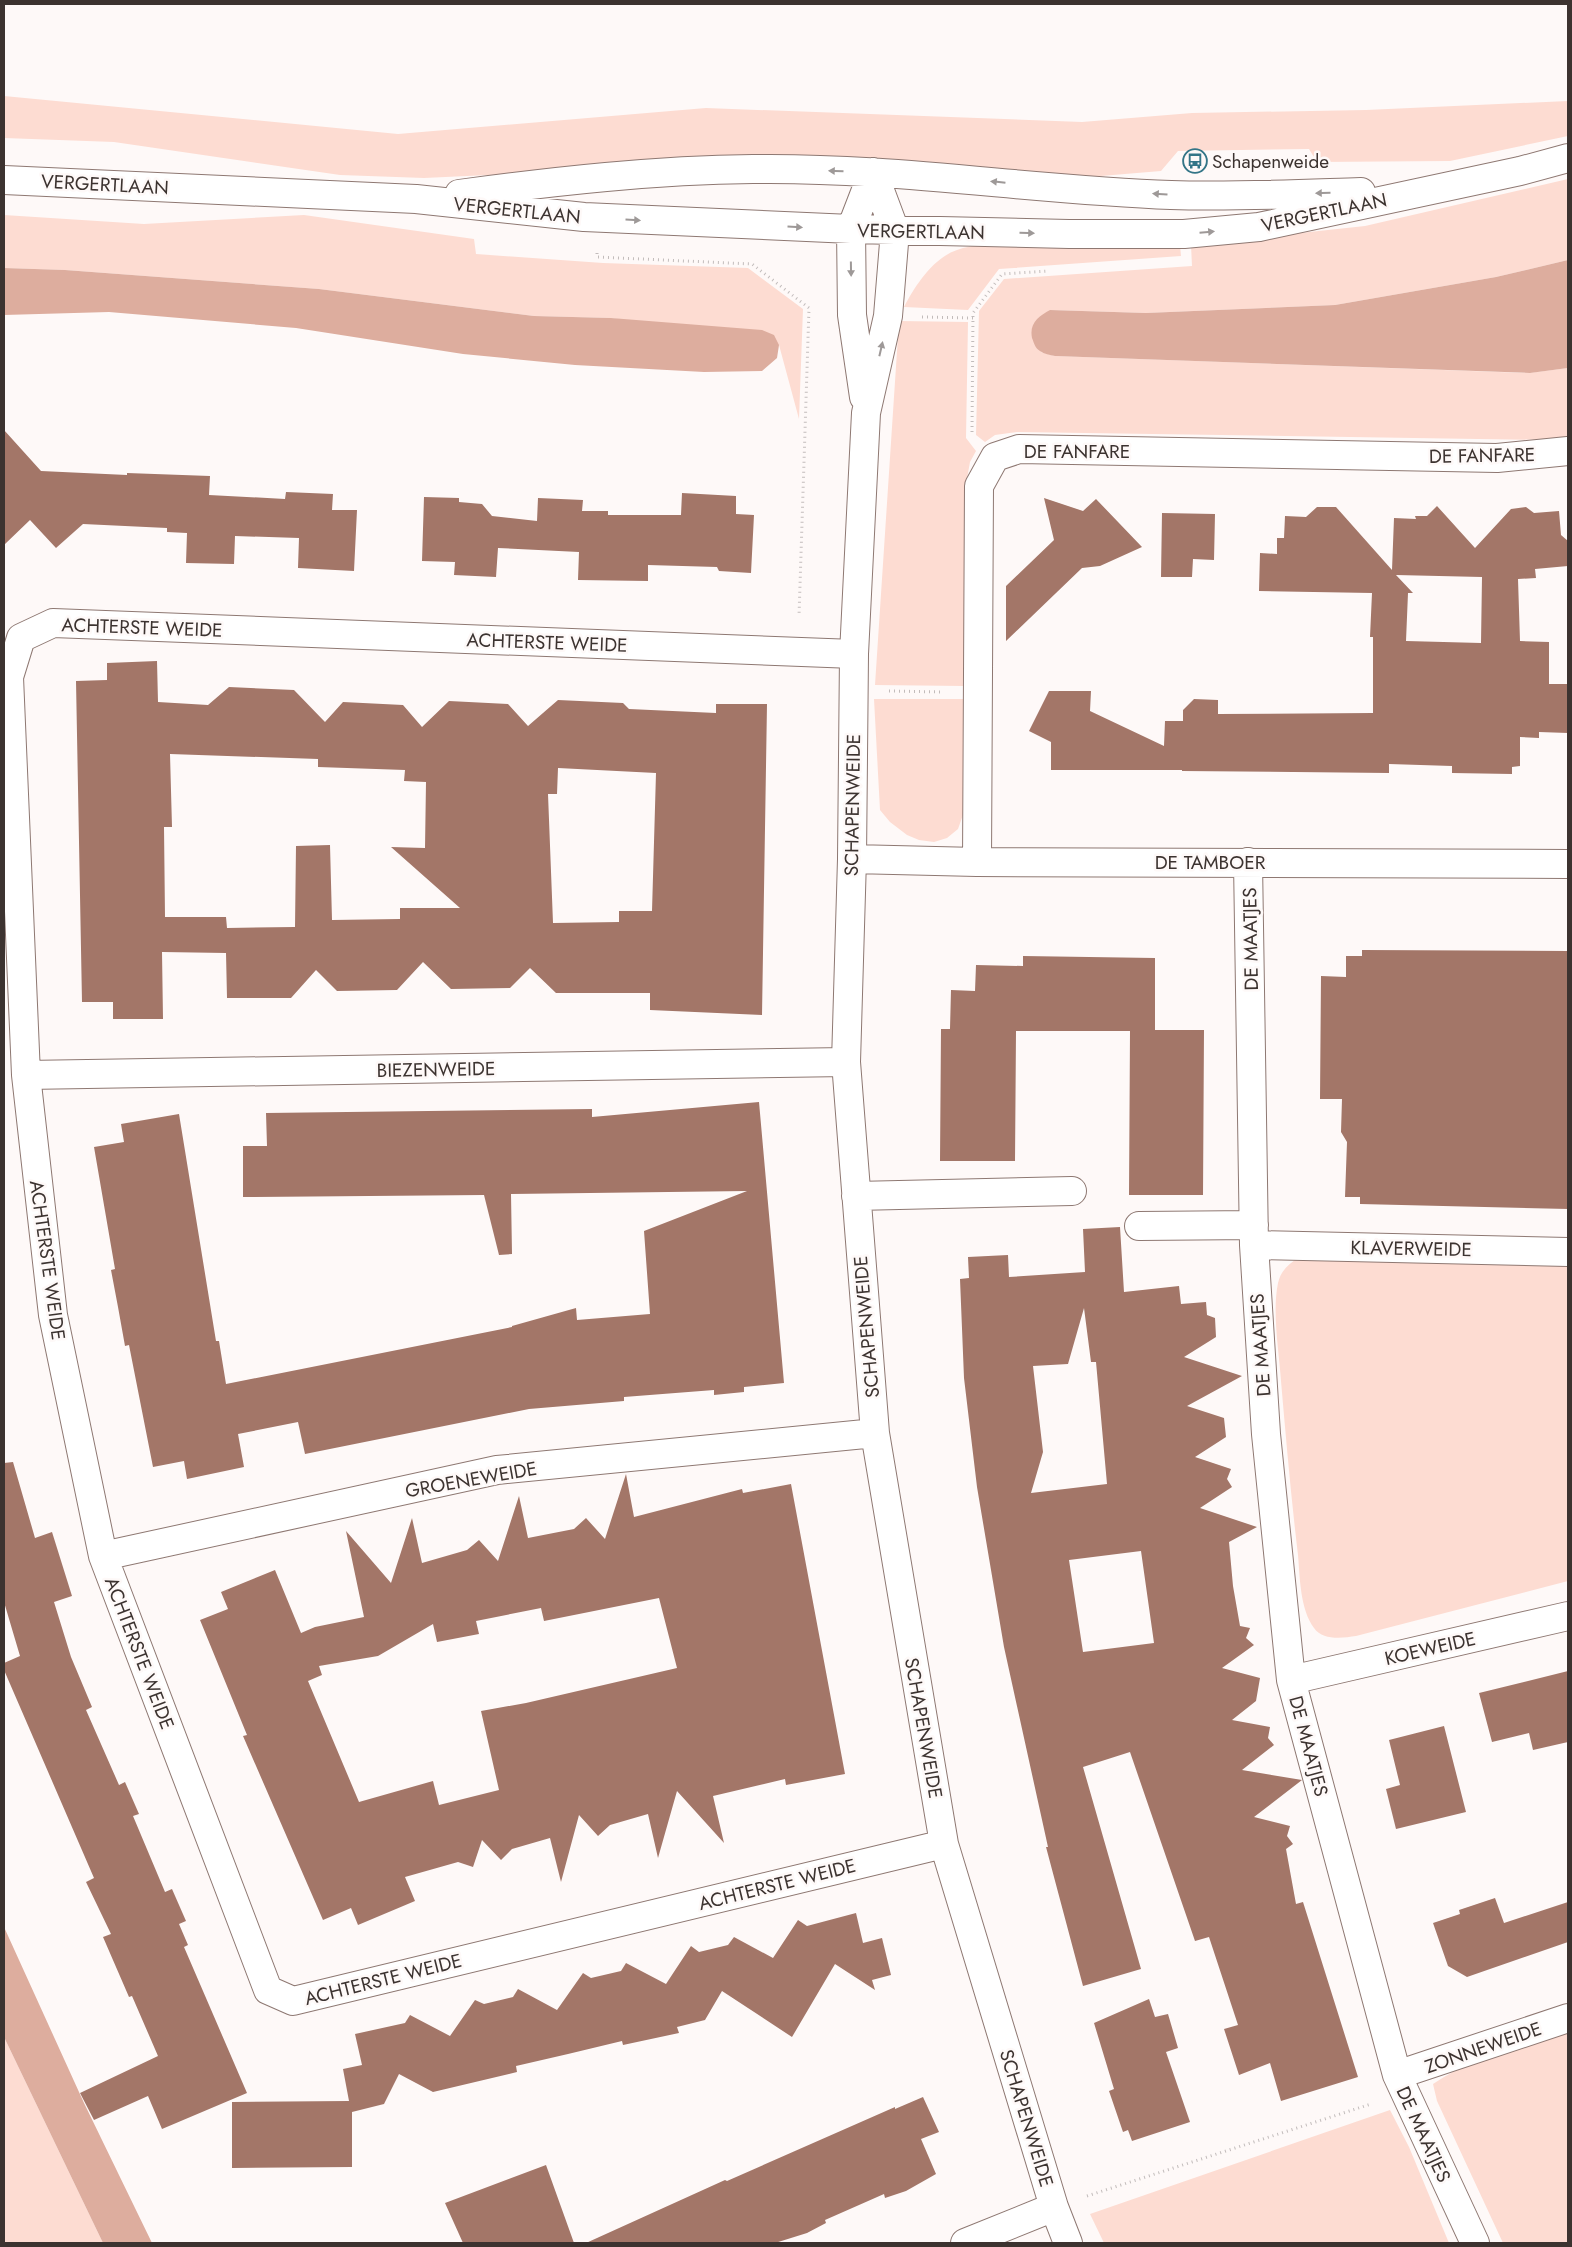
<svg xmlns="http://www.w3.org/2000/svg" width="1572" height="2247" viewBox="0 0 1572 2247" font-family="Jost,sans-serif">
  <rect width="100%" height="100%" fill="#fef9f8"/>
  <path fill="#fddcd2" d="M4,96L398,134L706,108L1082,122L1192,113L1366,110L1568,101V136L1450,161L1317,162L1309,149L1178,151L1161,171L1065,179L510,174L424,178L340,175L114,142L4,138Z
    M1568,179V260L1496,277L1335,305L1146,313L1050,310L1041,352L1055,356L1529,373L1568,368V438L1551,440L1017,432L995,435L985,442L976,435L979,311L1004,279L1192,266L1191,245L1365,226Z
    M4,215L144,224L304,215L474,239L476,254L603,263L748,268L803,309L799,419L779,345L611,318L534,316L319,289L65,270L4,268Z
    M981,244L1180,245L1181,256L999,269L968,310L904,307C915,286 933,258 957,250C965,247 973,246 981,244Z
    M899,321L968,322L966,438L976,451L970,462L966,484L964,686L875,685Z
    M874,699H965L964,812L958,829L947,838L934,842L919,840L907,835L890,822L880,810Z
    M1299,1257L1568,1264V1581L1356,1636C1343,1638 1323,1641 1314,1628C1300,1609 1300,1578 1298,1555C1291,1497 1286,1439 1281,1381C1279,1350 1272,1313 1278,1283C1281,1270 1289,1264 1299,1257Z
    M1568,2030V2243H1503L1437,2101L1433,2084C1473,2056 1523,2045 1568,2030Z
    M4,2037L103,2243H4Z
    M1390,2110L1409,2147L1449,2243H1104L1090,2214Z"/>
  <path fill="#ddad9e" d="M1568,260V368L1530,373L1055,356C1050,355 1044,354 1040,351C1035,348 1034,343 1032,338C1029,323 1039,316 1050,310L1146,313L1335,305L1496,277Z
    M4,268L65,270L319,289L534,316L611,318L762,330L774,335L779,345L777,358L762,371L704,372L575,365L463,354L296,328L109,312L4,315Z
    M4,1927L84,2103L152,2243H103L4,2037Z"/>
  <path fill="#a37668" fill-rule="evenodd" d="M4,430L41,471L127,475V473L210,476L209,495L285,499L286,492L333,494L332,510H357L354,571L298,568L299,538L235,536L234,564L186,563L187,533L167,532V528L83,524L56,548L30,520L4,545Z
    M682,493L736,496V514L754,515L751,573L719,571L717,567L648,565V581L578,580L579,552L498,548L496,577L454,575L455,562L422,561L424,497L459,498V502L482,504L492,516L537,521L538,498L583,500L582,511H608V515H681Z
    M1044,498L1083,511L1096,499L1142,547L1100,566L1082,568L1006,641V586L1054,540Z
    M1437,506L1475,548L1511,509L1526,507L1534,513L1559,511L1561,535L1568,541V566L1535,569L1536,578L1518,579L1520,641L1549,642V684H1568V733L1539,732V738L1520,737V766L1512,767V774L1452,773V766L1389,764V773L1182,771V770H1051V742L1029,731L1049,691H1091L1090,711L1164,746L1165,721H1183V710L1194,699L1218,700V714L1373,713V637H1370L1372,593L1259,591L1260,553L1277,554V538H1284L1285,516L1306,517L1317,507H1336L1392,570L1394,518L1416,519L1415,516H1427ZM1396,575L1482,577L1481,643L1406,641L1408,593H1413Z
    M1162,513L1215,514L1214,560L1193,559L1192,577H1161Z
    M157,661L158,702L208,705L229,687L294,690L325,722L343,702L403,705L422,727L449,701L508,704L528,726L558,700L623,703L629,709L716,713V704H767L762,1015L650,1010V993H556L530,968L510,988L451,989L423,962L397,990L337,991L316,970L291,998H227L226,953L162,952L163,1019H113V1002H82L76,681L107,680V663ZM170,754L318,759V767L405,770L404,781L426,782L425,848L391,847L460,908H400V919L332,920L330,845L296,846L295,927L227,928L226,917H165L164,827H172ZM558,768L656,773L652,911H619V922L553,923L548,794H557Z
    M1362,950L1568,951V1209L1360,1204V1197H1345L1347,1142L1341,1132L1342,1099H1320L1321,976L1346,977V956H1362Z
    M1023,956L1155,958V1030H1204L1203,1195H1129L1130,1031H1016L1015,1161H940L941,1029H950L951,990L975,991L976,965L1023,966Z
    M759,1102L784,1383L744,1387V1392L714,1395V1390L624,1397V1401L529,1409L305,1454L298,1422L238,1434L244,1467L187,1479L184,1461L153,1467L129,1345L125,1346L118,1307L111,1270L115,1269L94,1147L124,1142L121,1124L179,1114L216,1341H219L226,1384L512,1327V1326L576,1308L577,1320L650,1314L644,1231L747,1191L511,1194L512,1254L499,1255L484,1195L243,1197V1146H267L266,1113L592,1109V1117Z
    M1120,1227L1124,1292L1179,1286L1181,1304L1206,1302L1207,1315L1215,1318L1216,1337L1184,1357L1242,1376L1187,1406L1224,1418L1226,1437L1195,1457L1231,1469L1227,1479L1232,1487L1200,1508L1257,1527L1229,1542L1233,1586L1240,1626L1250,1628L1246,1638L1254,1645L1222,1668L1260,1678L1256,1701L1232,1720L1270,1727L1268,1738L1274,1745L1242,1770L1302,1780L1254,1817L1290,1826L1287,1836L1293,1844L1286,1849L1296,1904L1303,1902L1358,2077L1281,2101L1270,2063L1239,2075L1224,2029L1238,2025L1209,1937L1195,1941L1130,1752L1083,1767L1141,1969L1083,1986L1046,1847H1048L1004,1647L977,1487L964,1378L960,1279L969,1278L968,1257L1008,1255L1009,1277L1085,1272L1083,1229ZM1084,1308L1091,1362H1096L1107,1484L1031,1493L1043,1452L1033,1366L1068,1364ZM1141,1551L1154,1643L1083,1652L1069,1560Z
    M13,1462L35,1538L52,1532L72,1596L54,1602L71,1657L92,1707L86,1710L119,1785L125,1782L139,1814L133,1816L165,1892L172,1889L186,1921L179,1924L188,1945L184,1947L247,2093L162,2129L148,2096L94,2120L80,2093L158,2056L132,1996L129,1997L103,1937L111,1934L86,1882L94,1878L4,1670V1663L20,1656L4,1602V1463Z
    M626,1474L634,1517L742,1489L743,1493L791,1484L845,1774L786,1785L785,1779L713,1796L724,1843L677,1791L658,1858L648,1814L610,1825L598,1836L579,1815L561,1882L550,1838L512,1849L501,1860L482,1840L473,1867L458,1862L405,1877L415,1901L358,1925L351,1908L323,1920L243,1736L247,1735L200,1620L228,1609L221,1592L275,1570L301,1633L315,1627L364,1617L346,1531L391,1583L412,1518L422,1563L467,1550L479,1540L498,1561L519,1496L528,1538L574,1529L586,1518L605,1539ZM659,1598L677,1668L526,1703L481,1711L499,1790L439,1805L433,1781L359,1802L308,1681L322,1675L319,1666L378,1656L433,1624L437,1642L479,1634L476,1621L541,1608L544,1621Z
    M1568,1671V1742L1533,1750L1529,1733L1492,1742L1479,1693Z
    M1444,1726L1466,1812L1396,1829L1386,1789L1400,1785L1389,1740Z
    M1495,1898L1504,1923L1568,1902V1942L1467,1977L1448,1966L1433,1923L1460,1914L1459,1910Z
    M856,1913L863,1943L882,1938L891,1975L872,1980L875,1990L835,1964L792,2037L722,1991L705,2020L677,2027L679,2033L623,2045L622,2041L568,2054L516,2066L517,2072L433,2092L399,2074L384,2104L352,2112V2167L232,2168V2102L349,2101L343,2069L362,2065L355,2034L405,2023L410,2015L450,2036L475,2000L484,2004L513,1997L518,1989L557,2010L583,1973L591,1978L621,1971L626,1963L666,1984L691,1946L699,1952L728,1945L734,1937L773,1958L798,1920L807,1926Z
    M1149,1999L1155,2017L1168,2014L1178,2048L1166,2052L1190,2122L1132,2141L1128,2130L1123,2132L1109,2091L1114,2089L1094,2023Z
    M923,2097L939,2132L921,2139L936,2174L906,2191L885,2198L884,2194L825,2220L826,2223L807,2233L775,2243H586L725,2180L727,2181L895,2107V2109Z
    M546,2165L574,2243H463L445,2203Z"/>
  <g fill="none" stroke-linecap="round" stroke-linejoin="round">
    <g stroke="#8e7872" stroke-width="30">
      <path id="minor" d="M873,172L895,231L888,316L866,413L854,654L852,859L846,1062L875,1433L944,1844L1054,2207L1068,2243
        M4,180L416,199L584,217L851,229L1069,234H1184L1259,227L1520,171L1568,158
        M459,194C557,181 655,170 753,169C893,167 1031,190 1171,195C1234,197 1298,194 1361,192
        M864,397L852,315L851,229L873,172
        M854,654L53,623L21,638L9,677L26,1075L53,1315L103,1556L268,1990L293,2001L944,1844
        M852,859L977,862L1568,864
        M977,862L979,486L995,457L1019,449L1497,458L1568,451
        M1248,862L1254,1245L1266,1434L1291,1680L1397,2075L1475,2243
        M26,1075L846,1062
        M856,1196L1072,1191
        M1139,1226L1254,1225
        M1254,1245L1568,1252
        M103,1556L497,1470L875,1433
        M1291,1680L1568,1616
        M1397,2075L1568,2018
        M965,2243L1054,2207"/>
    </g>
    <path stroke="#c2bcbb" stroke-width="3" stroke-dasharray="1 4" stroke-linecap="butt" d="M597,253V257L752,264L809,308L799,616
      M922,317L973,318
      M972,432L973,313L1002,274L1048,271
      M889,691L943,692
      M1087,2196L1371,2104"/>
    <use href="#minor" stroke="#fff" stroke-width="28"/>
  </g>
  <defs><path id="oneway-solid" d="M-6-.8H1V-3.2L6.5 0L1 3.2V.8H-6Z" transform="scale(1.25)"/></defs>
  <g fill="#9e9998">
    <use href="#oneway-solid" transform="translate(836 171) rotate(-178)"/>
    <use href="#oneway-solid" transform="translate(998 182) rotate(-174)"/>
    <use href="#oneway-solid" transform="translate(1323 193) rotate(179)"/>
    <use href="#oneway-solid" transform="translate(1160 194) rotate(-176)"/>
    <use href="#oneway-solid" transform="translate(633 220) rotate(3)"/>
    <use href="#oneway-solid" transform="translate(795 227) rotate(3)"/>
    <use href="#oneway-solid" transform="translate(1207 232) rotate(-5)"/>
    <use href="#oneway-solid" transform="translate(1027 233) rotate(1)"/>
    <use href="#oneway-solid" transform="translate(851 269) rotate(89)"/>
    <use href="#oneway-solid" transform="translate(881 349) rotate(-77)"/>
  </g>
  <defs>
    <g id="bus-ring" transform="scale(1.25)"><circle r="9.5" fill="#fef9f8" stroke="#337587" stroke-width="1.5"/><path d="M-5-6H5V4H4V6H2V4H-2V6H-4V4H-5ZM-3.5-4V0h7V-4ZM-3.5 1.2v1.5H-2V1.2ZM2 1.2v1.5H3.5V1.2Z" fill="#337587"/></g>
  </defs>
  <g fill-rule="evenodd">
    <use href="#bus-ring" x="1195" y="161"/>
  </g>
  <g text-anchor="middle" stroke-width="5" stroke-linejoin="round" paint-order="stroke">
    <g font-size="19" fill="#3c3330" stroke="#fef9f8" text-anchor="start">
      <text x="1212" y="168">Schapenweide</text>
    </g>
    <g font-size="19" fill="#3c3330" stroke="#fef9f8">
      <text transform="translate(105 184) rotate(3)" y="7">VERGERTLAAN</text>
      <text transform="translate(517 210) rotate(6)" y="7">VERGERTLAAN</text>
      <text transform="translate(1324 212) rotate(-12)" y="7">VERGERTLAAN</text>
      <text transform="translate(921 231) rotate(1)" y="7">VERGERTLAAN</text>
      <text x="1077" y="458">DE FANFARE</text>
      <text transform="translate(1482 455) rotate(-1)" y="7">DE FANFARE</text>
      <text transform="translate(142 627) rotate(2)" y="7">ACHTERSTE WEIDE</text>
      <text transform="translate(547 642) rotate(2)" y="7">ACHTERSTE WEIDE</text>
      <text transform="translate(852 805) rotate(-89)" y="7">SCHAPENWEIDE</text>
      <text x="1210" y="869">DE TAMBOER</text>
      <text transform="translate(1250 939) rotate(-91)" y="7">DE MAATJES</text>
      <text transform="translate(436 1069) rotate(-1)" y="7">BIEZENWEIDE</text>
      <text transform="translate(1411 1248) rotate(1)" y="7">KLAVERWEIDE</text>
      <text transform="translate(48 1260) rotate(82)" y="7">ACHTERSTE WEIDE</text>
      <text transform="translate(866 1327) rotate(-95)" y="7">SCHAPENWEIDE</text>
      <text transform="translate(1260 1345) rotate(-94)" y="7">DE MAATJES</text>
      <text transform="translate(471 1479) rotate(-10)" y="7">GROENEWEIDE</text>
      <text transform="translate(1430 1648) rotate(-13)" y="7">KOEWEIDE</text>
      <text transform="translate(140 1653) rotate(69)" y="7">ACHTERSTE WEIDE</text>
      <text transform="translate(924 1728) rotate(80)" y="7">SCHAPENWEIDE</text>
      <text transform="translate(1309 1746) rotate(75)" y="7">DE MAATJES</text>
      <text transform="translate(777 1884) rotate(-14)" y="7">ACHTERSTE WEIDE</text>
      <text transform="translate(383 1979) rotate(-14)" y="7">ACHTERSTE WEIDE</text>
      <text transform="translate(1483 2047) rotate(-19)" y="7">ZONNEWEIDE</text>
      <text transform="translate(1027 2118) rotate(73)" y="7">SCHAPENWEIDE</text>
      <text transform="translate(1424 2134) rotate(65)" y="7">DE MAATJES</text>
    </g>
  </g>
  <rect width="1572" height="2247" fill="none" stroke="#3c3330" stroke-width="10"/>
</svg>
